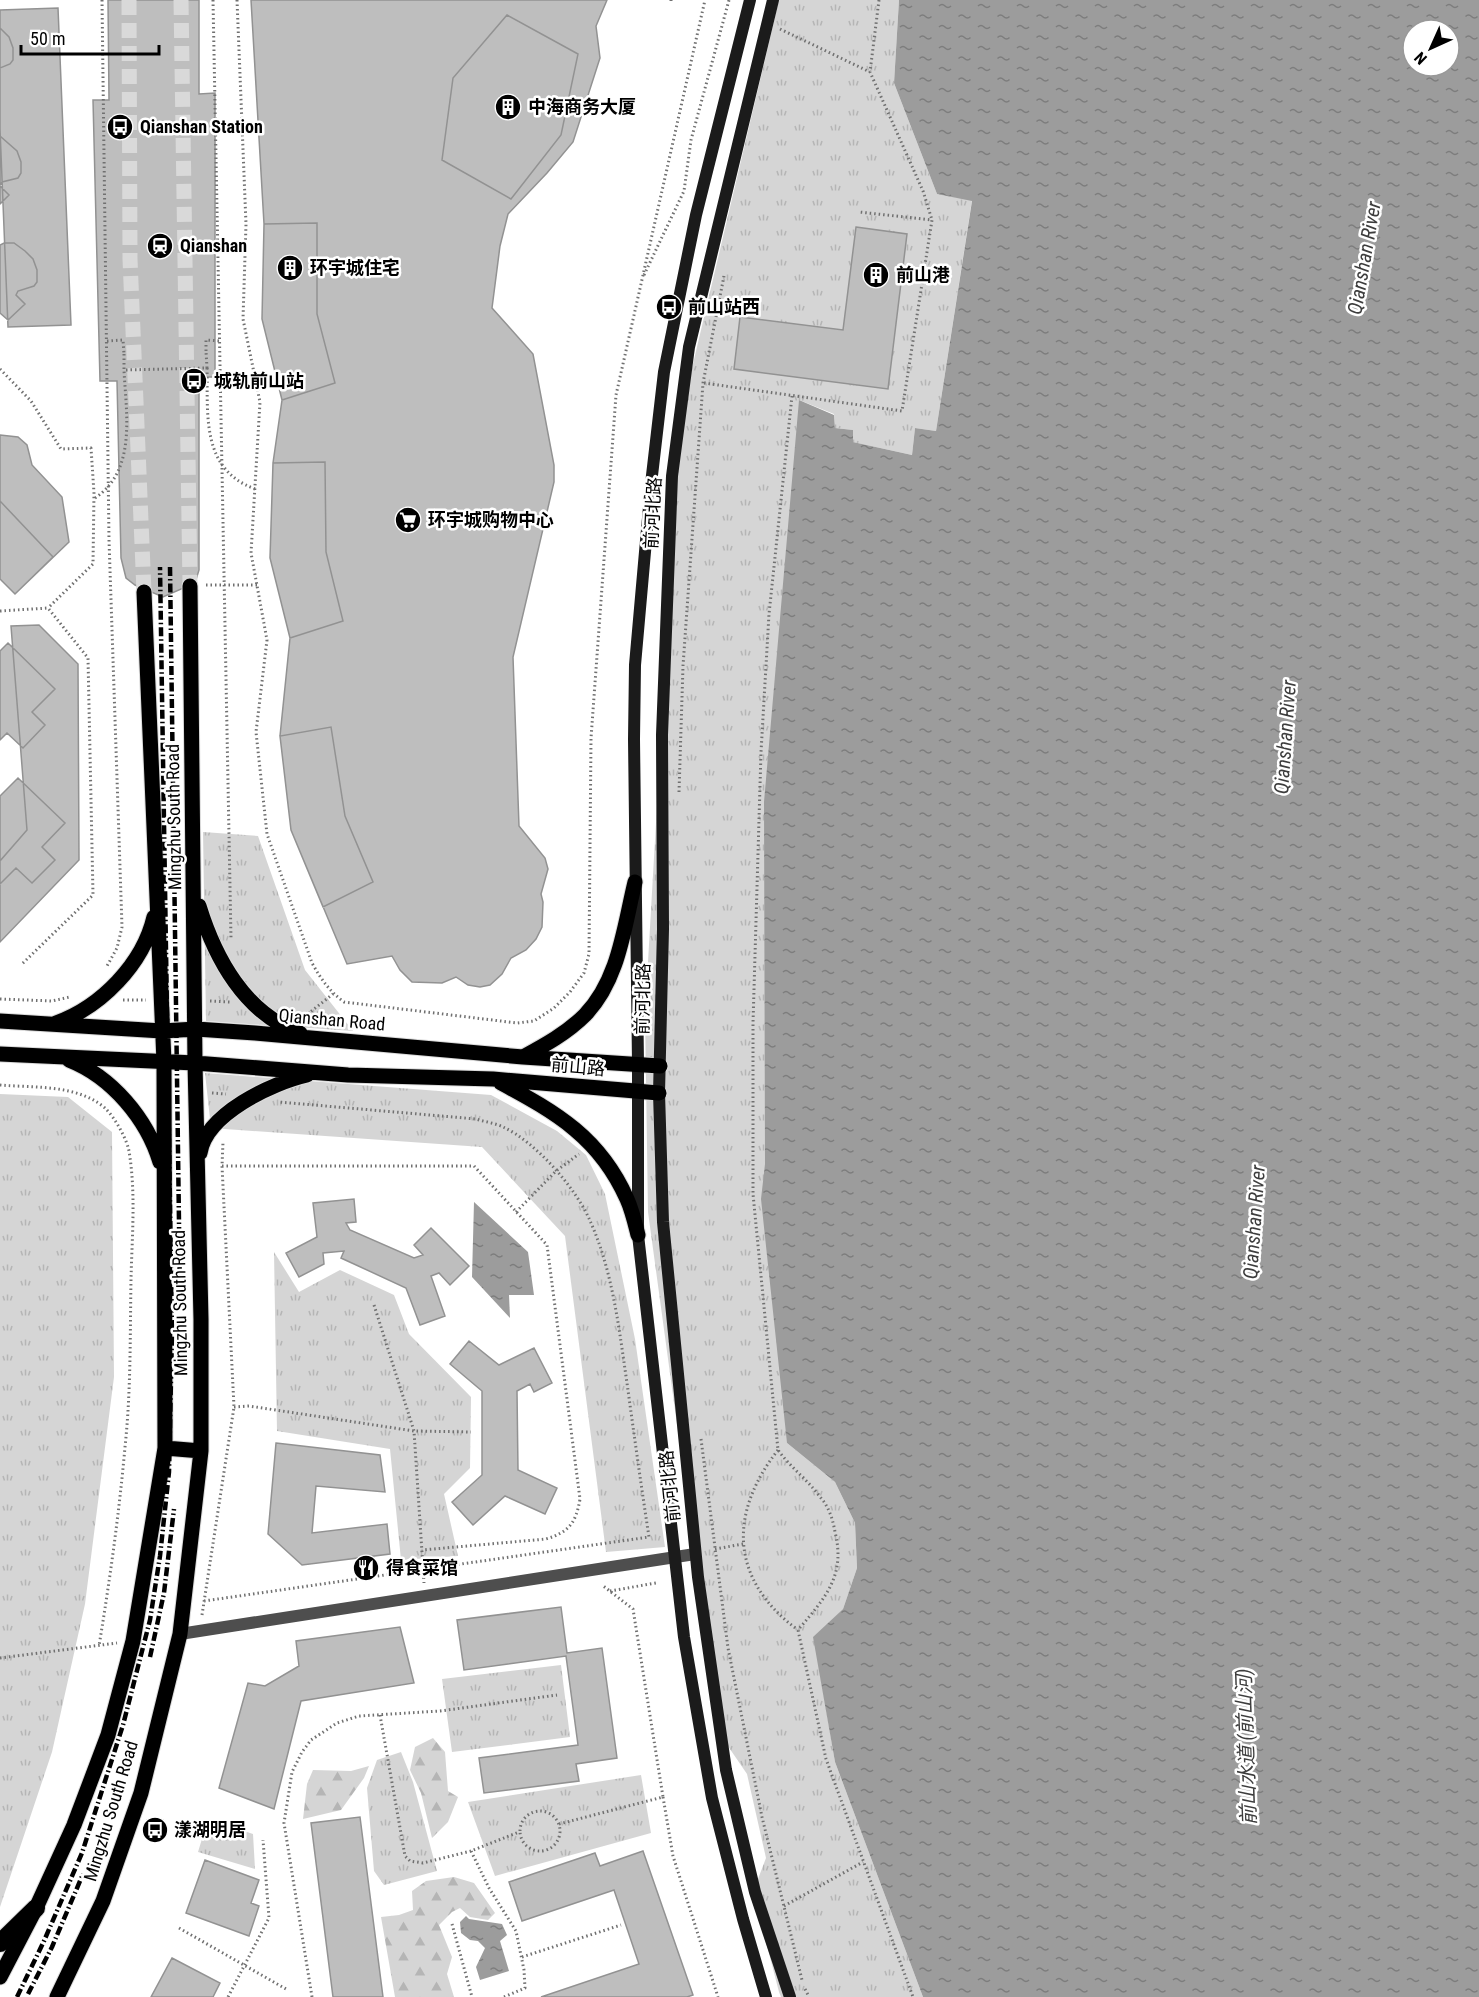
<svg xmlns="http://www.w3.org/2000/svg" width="1479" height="1997" viewBox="0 0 1479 1997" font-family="'Roboto Condensed','Noto Sans SC',sans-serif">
  <defs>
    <pattern id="grass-tufts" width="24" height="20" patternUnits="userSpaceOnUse" patternTransform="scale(1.5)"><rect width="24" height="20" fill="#d5d5d5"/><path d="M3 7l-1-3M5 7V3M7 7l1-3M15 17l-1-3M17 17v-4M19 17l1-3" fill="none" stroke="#b5b5b5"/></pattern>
    <pattern id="forest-firs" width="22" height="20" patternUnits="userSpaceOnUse" patternTransform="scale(1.5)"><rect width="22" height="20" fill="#d5d5d5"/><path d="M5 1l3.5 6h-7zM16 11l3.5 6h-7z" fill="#b5b5b5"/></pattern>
    <pattern id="water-ripples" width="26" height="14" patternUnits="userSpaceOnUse" patternTransform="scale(1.5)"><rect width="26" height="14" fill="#9c9c9c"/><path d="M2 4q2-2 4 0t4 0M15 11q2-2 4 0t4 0" fill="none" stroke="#7d7d7d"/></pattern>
  </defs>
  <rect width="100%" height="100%" fill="#fff"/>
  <path fill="url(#grass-tufts)" d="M779,0H899L894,83L937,194L972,200L936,431L915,428L912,455L853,442V430L835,428L834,414L799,400L787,1443L835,1482L855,1523L857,1568L843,1609L814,1637L835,1762L923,1997H781L779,1992L753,1892L766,1858L747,1774L719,1733L648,1212L645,1014L679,423Z
    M203,832L258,836L305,970L353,1031L206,1021Z
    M205,1073L491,1095L557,1131L586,1155L605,1194L635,1339L665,1547L606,1552L565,1236L482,1147L211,1128Z
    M0,1094L68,1097L112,1132L114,1377L85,1604L52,1752L0,1907Z
    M274,1252L299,1292L340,1270L394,1295L409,1334L471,1397L470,1468L444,1494L458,1556L401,1560L390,1449L277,1431Z
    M561,1665L570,1737L452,1752L442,1679Z
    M401,1752L413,1782L437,1871L384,1885L374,1871L367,1788L377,1760Z
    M641,1775L651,1833L495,1876L468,1802Z
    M208,1819L253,1834L255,1869L198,1852Z"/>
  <path fill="url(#forest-firs)" d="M433,1738L445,1752L448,1791L458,1797L448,1822L432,1838L421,1793L410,1770L415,1747Z
    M369,1766L364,1778L341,1810L303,1819L307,1784L313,1770L351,1771Z
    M454,1877L474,1883L495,1913L488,1920L470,1917L460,1908L452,1912L439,1925L452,1957L447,1974L454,1997H395L381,1917L399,1915L413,1910L412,1891L426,1881Z"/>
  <path fill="url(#water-ripples)" fill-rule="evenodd" d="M899,0H1479V1997H923L835,1762L813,1637L843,1609L857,1568L855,1523L835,1482L787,1443L761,1199L765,1164L764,802L799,400L834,415L835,428L853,430V442L912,455L915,428L936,431L972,201L937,194L894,83ZM1413,30H1449V66H1413Z
    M474,1202L528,1252L534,1295H509L510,1318L472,1277Z
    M466,1916L469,1919L502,1924L507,1935L500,1941L509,1971L480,1980L476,1967L485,1948L478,1941L470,1940L461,1933L460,1922Z"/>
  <path fill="#bebebe" stroke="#929292" stroke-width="1.5" d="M108,0H199V94L215,93V377H199V570L195,583L163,597L135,585L126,578L121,558L117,381H100L93,100H109Z
    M251,0H607L596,26L600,58L573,142L547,173L508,214L500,246L492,308L533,354L554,465V482L513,657L519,826L545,858L548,869L541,894L543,902L542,927L536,939L526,950L511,958L502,974L490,985L480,987L468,985L456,977L442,983L412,982L400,970L392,956L347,964L291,830L280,736L290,638L270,558L273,463L282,400L262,319L264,224Z
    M58,8L71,325L8,327L0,129V10Z
    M507,15L578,54L561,135L511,199L442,160L453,78Z
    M0,28L9,37L13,48V60L10,64L0,68Z
    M0,136L17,151L21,162V173L18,178L2,182L0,185Z
    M0,186L9,195L0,204Z
    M317,223V314L335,383L282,400L262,319L264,224Z
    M856,227L907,234L888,389L734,369L740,317L843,330Z
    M4,243H14L25,251L33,259L37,270V282L34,286L18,291L16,295L25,304L8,320L0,313V245Z
    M0,435L18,437L27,445L32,465L62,497L69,542L15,594L0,579Z
    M325,462L326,552L343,621L290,638L270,558L273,463Z
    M0,501L53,557L15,594L0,579Z
    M39,625L78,664L79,860L0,942V861L27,830L11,626Z
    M8,643L55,689L32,712L45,725L23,748L7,733L0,740V651Z
    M331,727L345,816L373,882L323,907L291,830L280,736Z
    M18,778L65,823L42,847L55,860L32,883L16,868L0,884V796Z
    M354,1199L356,1222L346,1223L350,1230L414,1258L423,1255L414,1245L431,1228L469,1266L450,1285L439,1273L431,1276L445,1316L420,1325L406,1288L341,1258L344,1251L323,1253L324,1264L299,1277L286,1253L317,1237L313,1203Z
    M469,1341L499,1365L534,1348L552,1383L534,1392L530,1384L517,1391L518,1470L557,1488L545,1514L505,1496L473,1525L452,1502L482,1475V1391L450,1364Z
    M276,1443L380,1455L385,1492L316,1486L312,1533L387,1524L390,1554L302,1565L268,1534Z
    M561,1607L567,1653L602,1648L617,1758L576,1764L579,1781L484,1793L479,1758L578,1745L566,1656L464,1670L457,1620Z
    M400,1627L414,1683L301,1701L274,1809L219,1788L248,1683L265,1686L299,1666L296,1641Z
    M360,1817L383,1997H333L311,1823Z
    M643,1851L693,1995L687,1997H541L639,1964L614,1890L522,1921L509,1882L595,1853L600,1866Z
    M205,1860L259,1880L251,1903L259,1906L249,1936L186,1913Z
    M172,1958L220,1983L213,1997H151Z"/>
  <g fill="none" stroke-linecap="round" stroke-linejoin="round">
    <path stroke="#d9d9d9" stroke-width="15" stroke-dasharray="15 8" stroke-linecap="butt" d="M129,0L130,259L144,592
      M181,0L190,586"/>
    <g stroke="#dbdbdb" stroke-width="17">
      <path id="primary" d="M199,906C215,958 245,1014 300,1033
        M0,1021L162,1031L196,1029L255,1033L523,1057L660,1066
        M56,1023C101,1007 143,964 154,917
        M0,1054L195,1063L348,1075L493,1079L659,1093
        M523,1057C545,1045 567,1033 585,1015C619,980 624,927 635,882
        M69,1060C112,1077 147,1119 160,1162
        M501,1083C557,1113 600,1138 627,1199C632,1210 635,1223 638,1235
        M200,1153C206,1114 272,1083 307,1075
        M165,1448L201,1451
        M0,1977L36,1908L74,1825L108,1735L133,1641L165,1448L164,1062L144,592
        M57,1997L103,1901L141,1793L180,1634L201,1451V1319L195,1063L190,586"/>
    </g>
    <g stroke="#dbdbdb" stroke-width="20">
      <path id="highway" d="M0,1943L36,1908"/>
    </g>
    <path stroke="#707070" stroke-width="3" stroke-dasharray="1.5 3" stroke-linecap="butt" d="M102,0L109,540L122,927L117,948L107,966
      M213,0L231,939
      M237,0L246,224L243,319L260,402L251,553L267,640L256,732L267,834L312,963C321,979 329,991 344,1002L517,1023L534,1021L554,1008L570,992L584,973L589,954L591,738L616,395L705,0
      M879,0L870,72L923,191L932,220
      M671,1V0
      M780,29L870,72
      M644,275L684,191L691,140L729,0
      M107,341L123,340L124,354
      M206,351V340L220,341
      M207,368C208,416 201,469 255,489
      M0,369L31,401L61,449L91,448L94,493L93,564L48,608
      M704,383L902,411L932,220L859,212
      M792,396L769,614L761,752L753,1023V1194L778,1450C790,1467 808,1480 821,1498C829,1507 833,1520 835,1532C846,1576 825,1598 798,1630L826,1759L913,1997
      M95,498C137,470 126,413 124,370
      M206,585H257
      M0,611L48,608L88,658L93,895L22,964
      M679,792L683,666L703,383L724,276
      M0,999L52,1001L70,997
      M123,1000H146
      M210,1001L230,1002
      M304,1017L333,994
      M0,1085C34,1088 77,1084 105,1108C115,1118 126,1137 129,1151C136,1193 132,1237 131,1279C130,1335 131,1391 125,1447C119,1514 110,1579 99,1646
      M212,1093L226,1094
      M222,1166H474L547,1245L580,1499C576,1523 569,1532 546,1539L422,1550
      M516,1212L556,1171L579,1154
      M374,1305L414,1431L424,1583
      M234,1407L249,1406L414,1431L471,1432
      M701,1439L728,1648L762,1817L802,1980
      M778,1450C728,1514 730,1580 798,1630
      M715,1549L743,1544
      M610,1591L656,1583
      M204,1601L649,1537C641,1485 634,1434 627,1383C619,1329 613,1273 591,1223C577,1189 536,1142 503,1127C495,1123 485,1122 476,1119L279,1102
      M202,1615L234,1407L222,1166L223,1142
      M0,1658L117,1643
      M380,1715L405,1856L410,1861L423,1863L471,1851
      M663,1797L673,1856L718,1997
      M520 1831a20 20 0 1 1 40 0a20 20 0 1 1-40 0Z
      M559,1824L663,1797L633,1609L602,1585
      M784,1906L863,1862
      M452,1924L472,1997
      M179,1928L286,1989
      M522,1957L621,1925
      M805,1989L809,1997
      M228,1997L269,1918L263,1840
      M312,1997L284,1823L292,1772L302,1752L311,1740L337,1723L359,1716L440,1711L557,1695
      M504,1997L525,1988L524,1970L516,1931L489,1888L471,1851L519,1832"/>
    <path stroke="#4e4e4e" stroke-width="12" d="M180,1634L695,1554"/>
    <path stroke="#1b1b1b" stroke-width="12" d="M750,0L696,215L664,372L651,484L635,665L634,739L638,1064V1235L684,1637L712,1798L743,1919L766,1997
      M773,0L689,347L672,476L662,735L663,929L659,1093L663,1222L698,1577L726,1770L755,1892L790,1997"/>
    <use href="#primary" stroke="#000" stroke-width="15"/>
    <use href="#highway" stroke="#000" stroke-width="18"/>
    <path stroke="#000" stroke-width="4.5" stroke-dasharray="9 3 1.5 3" stroke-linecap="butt" d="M170,567L180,1296
      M150,1657L164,1593L174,1509
      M28,1994L52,1947L83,1874
      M17,1997L44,1941L82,1853L123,1725L150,1620L160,1556L169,1472L172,1333L160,567"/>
    <path stroke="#707070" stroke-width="3" stroke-dasharray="1.5 3" stroke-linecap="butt" d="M124,354V370L207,368L206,351"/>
  </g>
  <defs>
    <g id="building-disc" transform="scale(1.35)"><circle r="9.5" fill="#000" stroke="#fff"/><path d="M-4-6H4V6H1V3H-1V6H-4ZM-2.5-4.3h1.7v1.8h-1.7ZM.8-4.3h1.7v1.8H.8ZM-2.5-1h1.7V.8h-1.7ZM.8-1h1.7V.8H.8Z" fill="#fff"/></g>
    <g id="bus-disc" transform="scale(1.35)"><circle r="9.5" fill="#000" stroke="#fff"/><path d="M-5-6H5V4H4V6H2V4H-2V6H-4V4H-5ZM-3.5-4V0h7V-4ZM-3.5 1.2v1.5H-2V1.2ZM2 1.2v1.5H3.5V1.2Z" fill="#fff"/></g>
    <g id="station-disc" transform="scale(1.35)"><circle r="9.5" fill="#000" stroke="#fff"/><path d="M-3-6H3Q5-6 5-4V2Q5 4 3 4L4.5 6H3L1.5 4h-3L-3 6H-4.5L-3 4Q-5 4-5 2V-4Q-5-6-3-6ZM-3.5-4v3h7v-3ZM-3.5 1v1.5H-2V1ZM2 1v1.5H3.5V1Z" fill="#fff"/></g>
    <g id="supermarket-disc" transform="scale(1.35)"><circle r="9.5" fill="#000" stroke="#fff"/><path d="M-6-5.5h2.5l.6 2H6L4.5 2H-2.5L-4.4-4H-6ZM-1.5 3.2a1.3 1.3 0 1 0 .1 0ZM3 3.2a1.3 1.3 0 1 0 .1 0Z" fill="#fff"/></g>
    <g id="restaurant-disc" transform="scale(1.35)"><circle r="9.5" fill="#000" stroke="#fff"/><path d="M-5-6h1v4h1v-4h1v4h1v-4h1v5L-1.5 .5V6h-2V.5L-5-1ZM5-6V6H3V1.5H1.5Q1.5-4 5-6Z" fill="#fff"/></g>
  </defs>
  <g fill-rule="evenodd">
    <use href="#building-disc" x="508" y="107"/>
    <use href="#bus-disc" x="120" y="127"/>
    <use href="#station-disc" x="160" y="246"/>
    <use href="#building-disc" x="290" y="268"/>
    <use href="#building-disc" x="876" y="275"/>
    <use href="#bus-disc" x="669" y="307"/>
    <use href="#bus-disc" x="194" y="381"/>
    <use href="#supermarket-disc" x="408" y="520"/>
    <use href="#restaurant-disc" x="366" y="1568"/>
    <use href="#bus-disc" x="155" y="1830"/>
  </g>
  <g text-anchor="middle" stroke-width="5" stroke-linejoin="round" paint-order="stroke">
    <g font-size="18" font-weight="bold" fill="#000" stroke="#fff" text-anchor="start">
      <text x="528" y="113">中海商务大厦</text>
      <text x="140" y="133">Qianshan Station</text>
      <text x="180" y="252">Qianshan</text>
      <text x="310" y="274">环宇城住宅</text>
      <text x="896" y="281">前山港</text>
      <text x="688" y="313">前山站西</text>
      <text x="214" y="387">城轨前山站</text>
      <text x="428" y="526">环宇城购物中心</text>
      <text x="386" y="1574">得食菜馆</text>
      <text x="174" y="1836">漾湖明居</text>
    </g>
    <g font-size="18" fill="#000" stroke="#fff">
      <text transform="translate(653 513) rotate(-87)" y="6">前河北路</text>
      <text transform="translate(174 817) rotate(-91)" y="6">Mingzhu South Road</text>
      <text transform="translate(643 999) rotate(-89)" y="6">前河北路</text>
      <text transform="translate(332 1020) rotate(5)" y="6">Qianshan Road</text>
      <text transform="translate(578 1067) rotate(5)" y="6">前山路</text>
      <text transform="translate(180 1303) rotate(-91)" y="6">Mingzhu South Road</text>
      <text transform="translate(670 1486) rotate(-96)" y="6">前河北路</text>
      <text transform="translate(111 1811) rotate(-73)" y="6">Mingzhu South Road</text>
    </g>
    <g font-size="20" font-style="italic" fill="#3d3d3d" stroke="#fff">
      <text transform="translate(1364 258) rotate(-80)" y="7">Qianshan River</text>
      <text transform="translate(1285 737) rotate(-86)" y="7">Qianshan River</text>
      <text transform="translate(1254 1222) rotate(-86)" y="7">Qianshan River</text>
      <text transform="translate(1246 1747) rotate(-92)" y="7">前山水道 (前山河)</text>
    </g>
  </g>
  <g transform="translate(1431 48) rotate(225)"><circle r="28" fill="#ffffff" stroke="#999999" stroke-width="1.5"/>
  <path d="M0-4.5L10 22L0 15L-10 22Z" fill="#000000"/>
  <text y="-9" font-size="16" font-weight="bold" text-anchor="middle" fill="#000000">N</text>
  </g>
  <path d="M21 45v9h138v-9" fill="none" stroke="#000000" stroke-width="3"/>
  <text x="30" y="45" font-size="18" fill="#000000" stroke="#ffffff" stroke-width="4.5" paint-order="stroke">50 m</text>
</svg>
